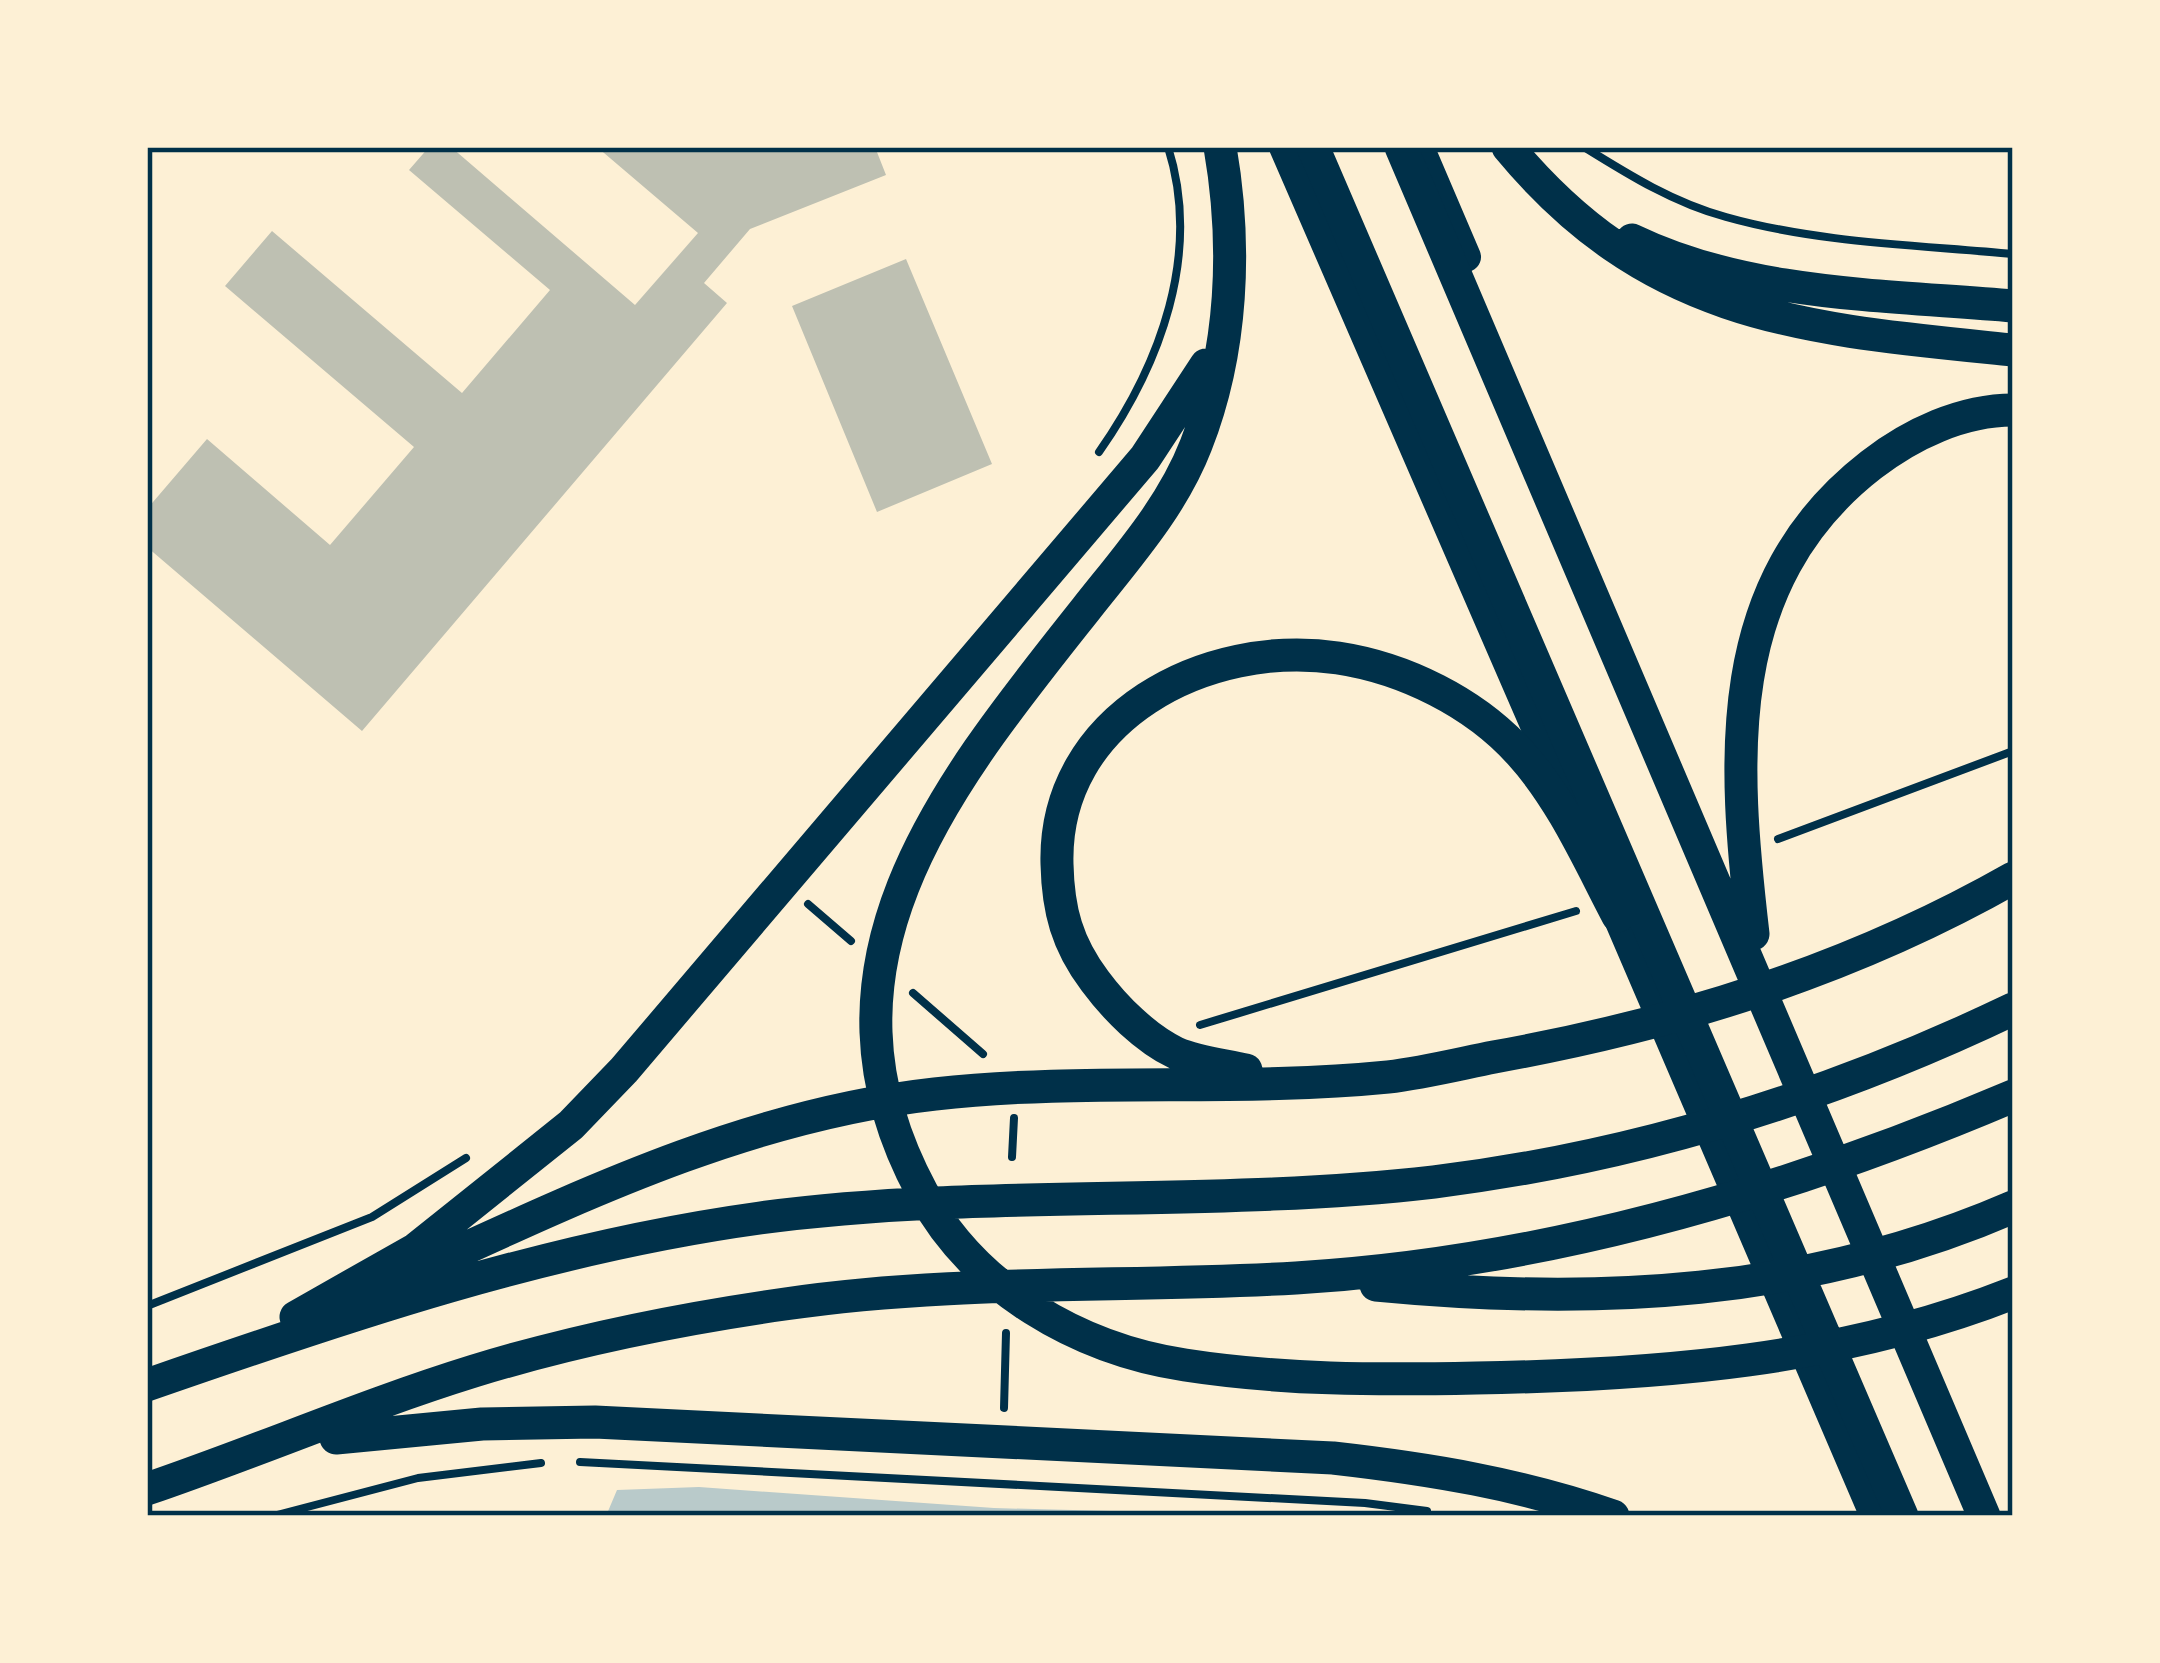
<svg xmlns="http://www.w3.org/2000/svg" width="2160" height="1663" viewBox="0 0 2160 1663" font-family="'DejaVu Sans',sans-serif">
  <rect width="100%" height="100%" fill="#fdf0d5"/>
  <path fill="#b9caca" d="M699,1487L994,1508L1296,1516H606L617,1490Z"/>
  <path fill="#bec0b2" d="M429,147H451L635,305L698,233L597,147H875L886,175L750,229L704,283L727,303L362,731L147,547V509L207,439L330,545L414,447L225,286L272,231L462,393L550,290L409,170Z
    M906,259L992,464L877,512L792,306Z"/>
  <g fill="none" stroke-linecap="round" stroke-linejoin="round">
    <path stroke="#003049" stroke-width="8" d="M1584,147C1629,175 1674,203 1726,217C1818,243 1918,245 2013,254
      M1099,452C1160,365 1202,254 1168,147
      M1778,839L2013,751
      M808,904L851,941
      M913,993L983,1054
      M1200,1025L1576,911
      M1012,1157L1014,1118
      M147,1306L372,1217L466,1158
      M1004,1408L1006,1333
      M580,1462L1365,1503L1427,1511
      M273,1516L418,1478L541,1463"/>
    <path stroke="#003049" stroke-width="30" d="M1284,147L1571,808
      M1419,147L1466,257
      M1609,896L1875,1516"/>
    <path stroke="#003049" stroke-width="33" d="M1220,147C1237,245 1233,351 1196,445C1172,507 1127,557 1086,609C948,783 798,963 922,1192C974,1289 1079,1349 1185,1365C1282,1380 1378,1380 1476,1378C1659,1375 1841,1361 2013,1293
      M1313,147L1902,1516
      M1401,147L1984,1516
      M1508,147C1651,320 1806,329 2013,350
      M1632,240C1748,296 1887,295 2013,306
      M1753,934C1733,761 1719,583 1871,465C1911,434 1962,410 2013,410
      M1246,1070C1224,1065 1196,1062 1176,1053C1145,1038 1115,1008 1095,981C1067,944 1058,910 1057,864C1053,717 1207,638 1338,658C1404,668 1474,702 1520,753C1562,799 1589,861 1618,916
      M1376,1285C1595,1306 1808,1296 2013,1207
      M383,1286C562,1205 737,1116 935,1094C1085,1077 1238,1092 1388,1077C1423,1073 1459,1064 1494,1057C1677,1024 1851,970 2013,878
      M296,1317L416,1249L571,1125L624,1070L1145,458L1206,365
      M147,1385C348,1315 549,1247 760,1218C984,1188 1210,1208 1434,1182C1636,1157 1829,1097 2013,1009
      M336,1438L482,1424L595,1422L1333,1458C1430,1469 1521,1484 1613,1516
      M147,1489C256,1452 364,1405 474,1371C575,1340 680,1319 785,1304C954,1279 1126,1288 1296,1278C1545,1263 1785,1193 2013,1096"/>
  </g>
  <rect width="2160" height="1663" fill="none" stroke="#fdf0d5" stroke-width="300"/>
  <rect x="150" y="150" width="1860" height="1363" fill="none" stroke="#003049" stroke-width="4.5"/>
</svg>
